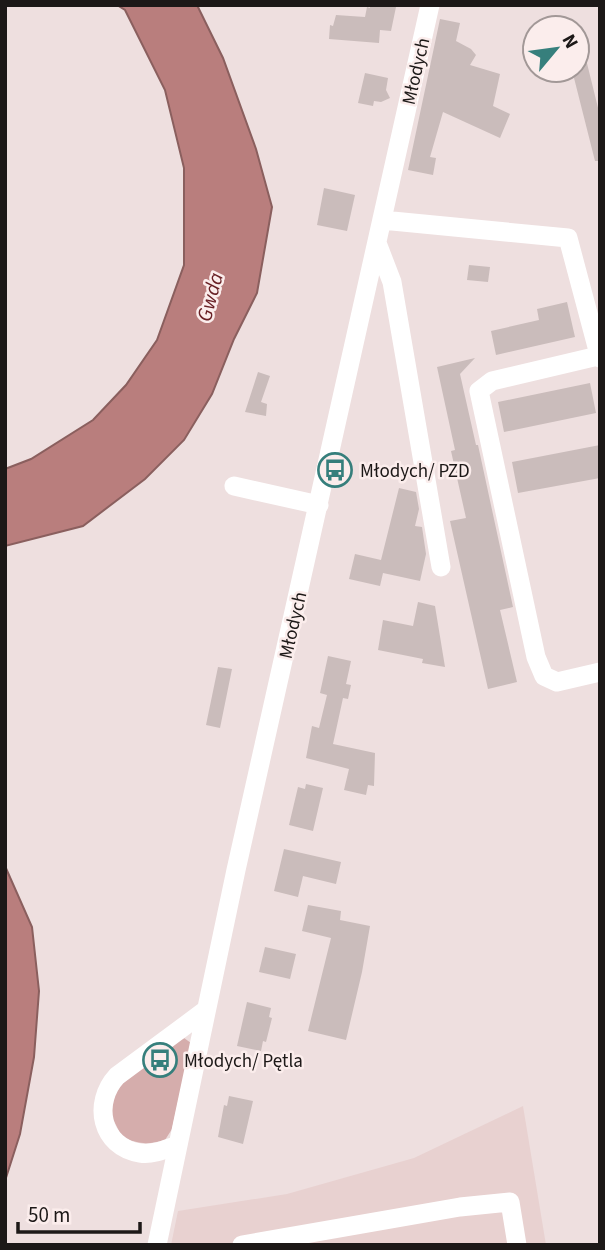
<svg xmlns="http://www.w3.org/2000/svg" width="605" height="1250" viewBox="0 0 605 1250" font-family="'Source Sans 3',sans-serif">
  <rect width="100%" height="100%" fill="#eedfdf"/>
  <path fill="#e8d1d0" d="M523,1106L546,1245H171L178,1211L287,1194L414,1158Z"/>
  <path fill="#d5adac" d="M184,1038L191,1043L172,1129L165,1140C148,1145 138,1144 122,1137L111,1115L116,1086L144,1064L147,1066L153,1063L155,1066L168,1057L166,1053L171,1049L169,1045Z"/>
  <path fill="#b97e7d" stroke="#8a5f5e" stroke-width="2" d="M117,5H197L223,58L256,149L272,207L257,293L234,339L212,394L184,440L145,479L83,526L5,546V469L31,459L93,420L126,385L157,340L184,265V168L165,90L125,10Z
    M5,866L32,927L39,991L34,1057L20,1134L5,1181Z"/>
  <path fill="#cabcbb" d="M370,5L396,7L391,31L380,30L379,43L329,39L330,25L333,26L336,15L365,17L367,7L370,8Z
    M440,19L460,23L456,41L471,49L476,55L470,65L500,74L493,106L510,114L500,138L443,112L430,157L436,158L433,175L408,170Z
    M582,43L600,116V161H595L572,70H577V44Z
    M365,73L388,78L386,90L390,98L381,102L374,101L373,106L358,103Z
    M324,188L355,195L347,231L317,225Z
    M469,265L490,267L488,282L467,280Z
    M567,302L575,337L496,355L491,331L539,320L537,309Z
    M475,358L460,374L476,445H478L513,607L500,610L517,682L488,689L450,521L466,518L451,451L455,450L437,367Z
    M258,372L270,376L261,402L267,404L266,416L245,412Z
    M590,383L596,413L504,432L498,402Z
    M600,445V478L518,493L512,462Z
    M399,488L416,492L419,509L415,526L422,527L426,554L420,581L383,573L380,586L349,579L355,554L381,560Z
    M418,602L435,606L445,667L422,663L423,659L378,650L383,620L413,626Z
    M328,656L351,661L346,684L351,685L348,699L343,698L333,744L375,753L374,786L368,785L366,795L344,790L349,769L306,758L312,726L319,728L327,695L320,693Z
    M218,667L232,669L220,728L206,725Z
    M306,784L323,788L313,831L289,825L298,787L305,789Z
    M284,849L341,862L336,884L303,876L298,897L274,891Z
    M308,905L341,911L340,920L370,926L362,972L346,1040L308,1031L331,938L302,931Z
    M265,947L296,954L290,979L259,972Z
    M247,1002L271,1008L269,1017L272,1018L266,1042L263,1041L261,1051L237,1046Z
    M229,1096L253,1101L243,1144L218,1137L224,1105L227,1106Z"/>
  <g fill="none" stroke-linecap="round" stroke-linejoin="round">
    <path stroke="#fff" stroke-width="19" d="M382,220L568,238L600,358
      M377,243L392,282L441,567
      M598,356L492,381L479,391L536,657L544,676L557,682L600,672
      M234,486L319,505
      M178,1145C166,1149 153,1155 140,1153C101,1147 92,1103 117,1076L206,1010
      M157,1245L236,870L430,5
      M242,1245L460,1207L510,1202L517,1245"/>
  </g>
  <defs>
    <g id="bus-ring" transform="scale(1.75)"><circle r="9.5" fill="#fbedec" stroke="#367f7c" stroke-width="1.5"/><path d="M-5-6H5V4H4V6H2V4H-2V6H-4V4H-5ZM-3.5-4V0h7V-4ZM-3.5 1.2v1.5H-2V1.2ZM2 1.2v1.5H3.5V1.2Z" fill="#367f7c"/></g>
  </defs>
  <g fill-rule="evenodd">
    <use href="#bus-ring" x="335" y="470"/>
    <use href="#bus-ring" x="160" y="1060"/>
  </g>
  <g text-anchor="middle" stroke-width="5" stroke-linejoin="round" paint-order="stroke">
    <g font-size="19" fill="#1c1817" stroke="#fbedec">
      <text transform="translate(415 71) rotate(-77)" y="7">Młodych</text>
      <text transform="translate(292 625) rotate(-77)" y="7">Młodych</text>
    </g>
    <g font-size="19" fill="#1c1817" stroke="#fbedec" text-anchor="start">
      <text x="360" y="477">Młodych/ PZD</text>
      <text x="184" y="1067">Młodych/ Pętla</text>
    </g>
    <g font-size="21" font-style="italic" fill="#692025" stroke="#fbedec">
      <text transform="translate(210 297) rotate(-75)" y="7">Gwda</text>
    </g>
  </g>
  <rect width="605" height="1250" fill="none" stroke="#1c1817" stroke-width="14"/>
  <g transform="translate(556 49) rotate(61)"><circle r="33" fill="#fbedec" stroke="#a29897" stroke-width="2"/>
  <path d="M0-5L12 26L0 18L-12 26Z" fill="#367f7c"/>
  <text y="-10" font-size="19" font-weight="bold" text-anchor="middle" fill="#1c1817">N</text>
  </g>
  <path d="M18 1222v10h122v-10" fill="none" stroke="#1c1817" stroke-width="3.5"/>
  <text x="28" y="1222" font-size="21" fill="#1c1817" stroke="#fbedec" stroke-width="5" paint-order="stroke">50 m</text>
</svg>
